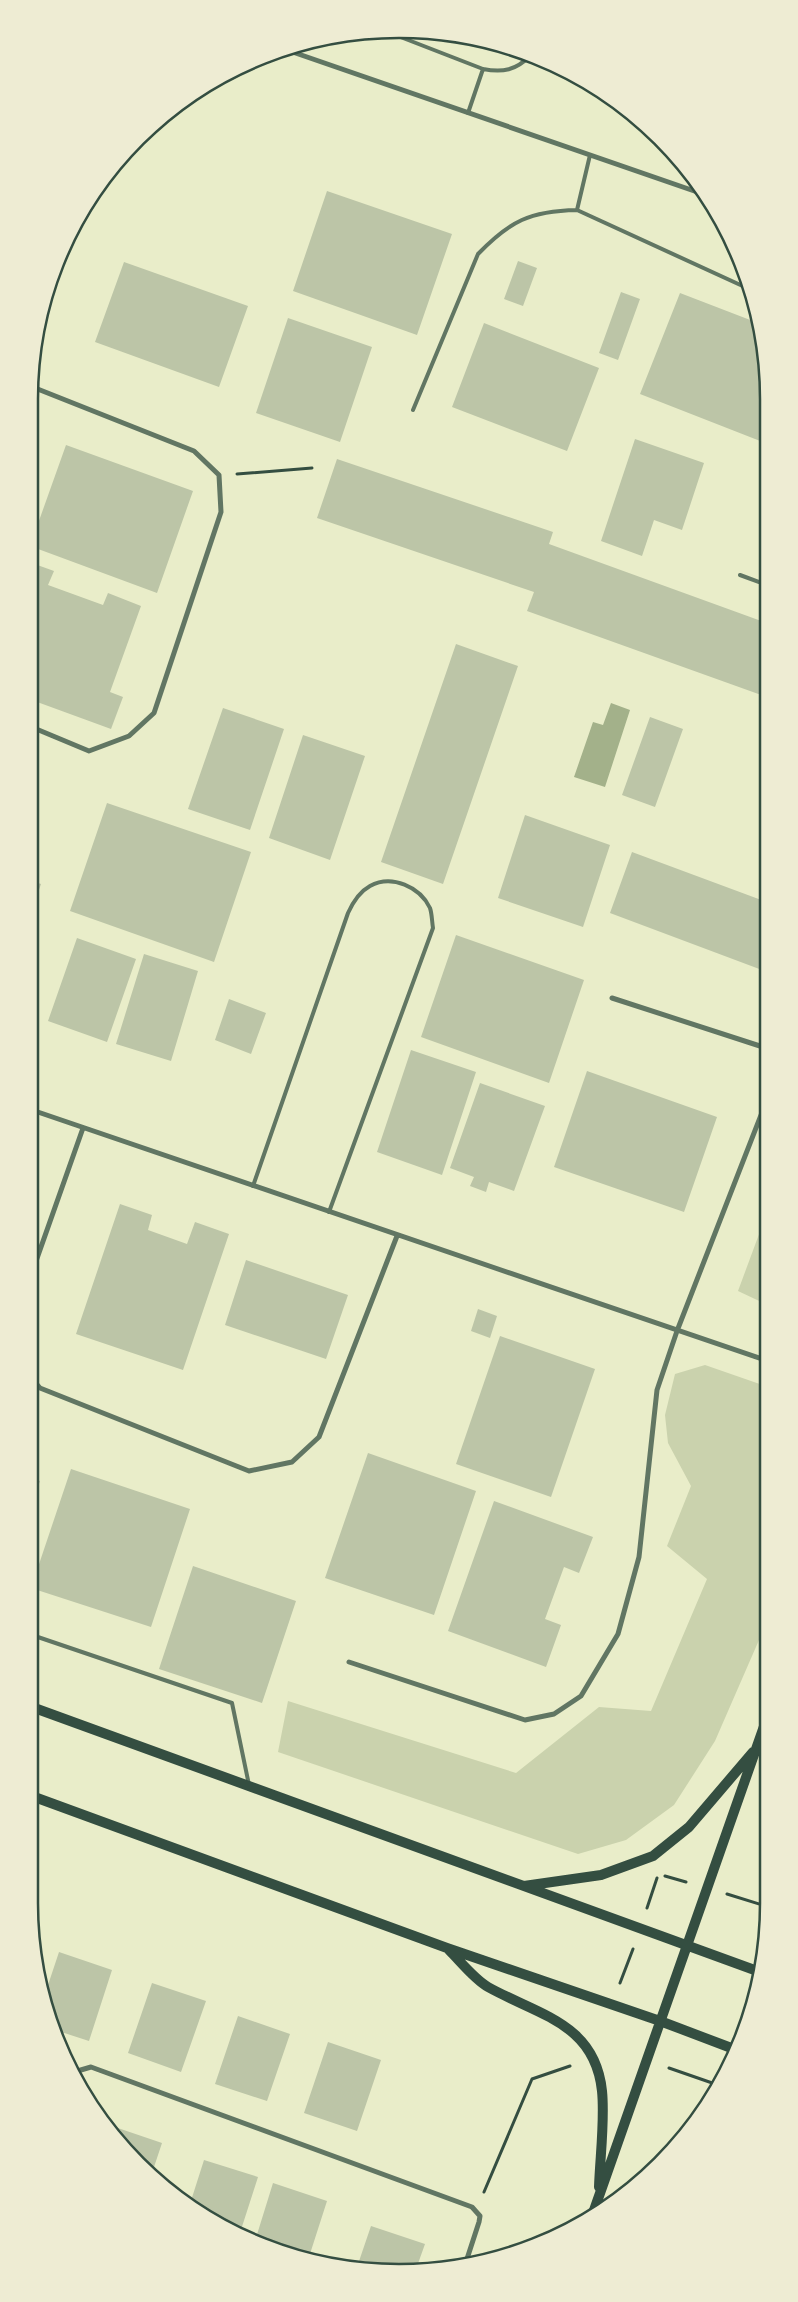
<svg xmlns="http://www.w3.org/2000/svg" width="798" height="2302" viewBox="0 0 798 2302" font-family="Jost,sans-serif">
  <rect width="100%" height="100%" fill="#e9edc9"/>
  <path fill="#cad2ad" d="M768,1210V1305L738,1291Z
    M705,1365L768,1387L769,1617L715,1741L674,1805L626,1840L578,1854L278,1752L288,1701L516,1773L599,1707L651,1711L707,1579L667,1546L691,1486L668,1443L665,1415L675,1374Z"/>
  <path fill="#a3b18a" d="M611,703L630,710L605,787L574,777L593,722L603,725Z"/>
  <path fill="#bcc5a7" d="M327,191L452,234L417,335L293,291Z
    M518,261L537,268L523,306L504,299Z
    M124,262L248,306L219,387L95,342Z
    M621,292L640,299L618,360L599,353Z
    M680,293L758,323L766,350L765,443L640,394Z
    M288,318L372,347L340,442L256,413Z
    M484,323L599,368L567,451L452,407Z
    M635,439L704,463L682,530L654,520L642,556L601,541Z
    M66,445L193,491L157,593L30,546Z
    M337,459L553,532L549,544L767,623V697L527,611L534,592L317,518Z
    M29,562L54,571L48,585L103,605L108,593L141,606L110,692L123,697L111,729L29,699Z
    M456,644L518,666L443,884L381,862Z
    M223,708L284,729L250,830L188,809Z
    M650,717L683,729L655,807L622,795Z
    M303,735L365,756L330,860L269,838Z
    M107,803L251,852L214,962L70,911Z
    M525,815L610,845L583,927L498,898Z
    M632,852L767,902V972L610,913Z
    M29,880L41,884L29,919Z
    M456,935L584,980L549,1083L421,1037Z
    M77,938L136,959L107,1042L48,1021Z
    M144,954L198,971L171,1061L116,1044Z
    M229,999L266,1013L251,1054L215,1040Z
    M411,1050L476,1072L442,1175L377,1152Z
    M587,1071L717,1117L684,1212L554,1167Z
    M480,1083L545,1106L514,1191L489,1182L486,1192L470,1186L474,1177L450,1168Z
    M120,1204L152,1215L148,1230L187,1244L195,1222L229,1234L183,1370L76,1334Z
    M246,1260L348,1295L326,1359L225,1325Z
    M478,1309L497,1316L490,1338L471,1331Z
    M500,1336L595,1369L551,1497L456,1464Z
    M368,1453L476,1491L434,1615L325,1578Z
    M71,1469L190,1509L151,1627L31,1588Z
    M29,1477L40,1481L29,1513Z
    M494,1501L593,1537L579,1573L564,1567L545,1619L561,1625L546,1667L448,1631Z
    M193,1566L296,1601L262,1703L159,1669Z
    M59,1952L112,1970L89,2041L52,2029L43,2000Z
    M152,1983L206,2001L181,2072L128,2053Z
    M238,2016L290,2034L267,2101L215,2084Z
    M328,2042L381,2060L357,2131L304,2113Z
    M109,2125L162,2143L151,2176L121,2147Z
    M204,2160L258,2177L239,2236L189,2207Z
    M273,2183L327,2201L309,2257L255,2241Z
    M371,2226L425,2244L415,2272L356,2270Z"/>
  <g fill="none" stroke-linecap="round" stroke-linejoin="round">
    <path stroke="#344e41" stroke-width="3" d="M237,474L312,468
      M665,1876L686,1882
      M727,1894L769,1907
      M647,1908L657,1878
      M620,1983L633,1949
      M669,2068L718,2085
      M484,2192L532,2079L570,2066"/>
    <path stroke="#617663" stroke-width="4" d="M385,31L483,69C503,73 516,70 530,56
      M468,113L483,69
      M577,210L590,155
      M413,410L478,254C510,221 530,211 577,210L747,288
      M740,575L767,585
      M253,1186L348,913C353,902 359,892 370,886C392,874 420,887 430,908C432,914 432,922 433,928L329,1212
      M29,1634L232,1703L249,1785"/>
    <path stroke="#617663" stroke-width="5" d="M281,48L703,194
      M29,726L89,751L129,736L154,713L221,512L219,475L194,451L30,386
      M612,998L763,1047L767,1051
      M29,1109L768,1361
      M29,1281L83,1128
      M29,1375L40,1388L249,1471L292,1462L319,1437L397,1236
      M349,1662L525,1720L554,1714L581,1696L618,1634L639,1557L657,1390L677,1331L768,1097
      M74,2072L91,2067L472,2207L480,2216L479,2222L465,2265"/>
    <path stroke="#344e41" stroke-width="10" d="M29,1706L760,1972
      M29,1795L447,1948L660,2021L734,2049
      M524,1886L601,1875L653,1856L689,1827L753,1752
      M449,1950C461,1962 474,1979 488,1987C538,2015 595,2023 602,2091C605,2120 600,2157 599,2187
      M592,2216L769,1712"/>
  </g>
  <path d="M0 0H798V2302H0ZM399 38H399A361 361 0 0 1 760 399V1903A361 361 0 0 1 399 2264H399A361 361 0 0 1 38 1903V399A361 361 0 0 1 399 38Z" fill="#eeecd3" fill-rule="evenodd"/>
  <path fill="none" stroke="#344e41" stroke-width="2.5" d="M399 38H399A361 361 0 0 1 760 399V1903A361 361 0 0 1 399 2264H399A361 361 0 0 1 38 1903V399A361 361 0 0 1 399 38Z"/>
</svg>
